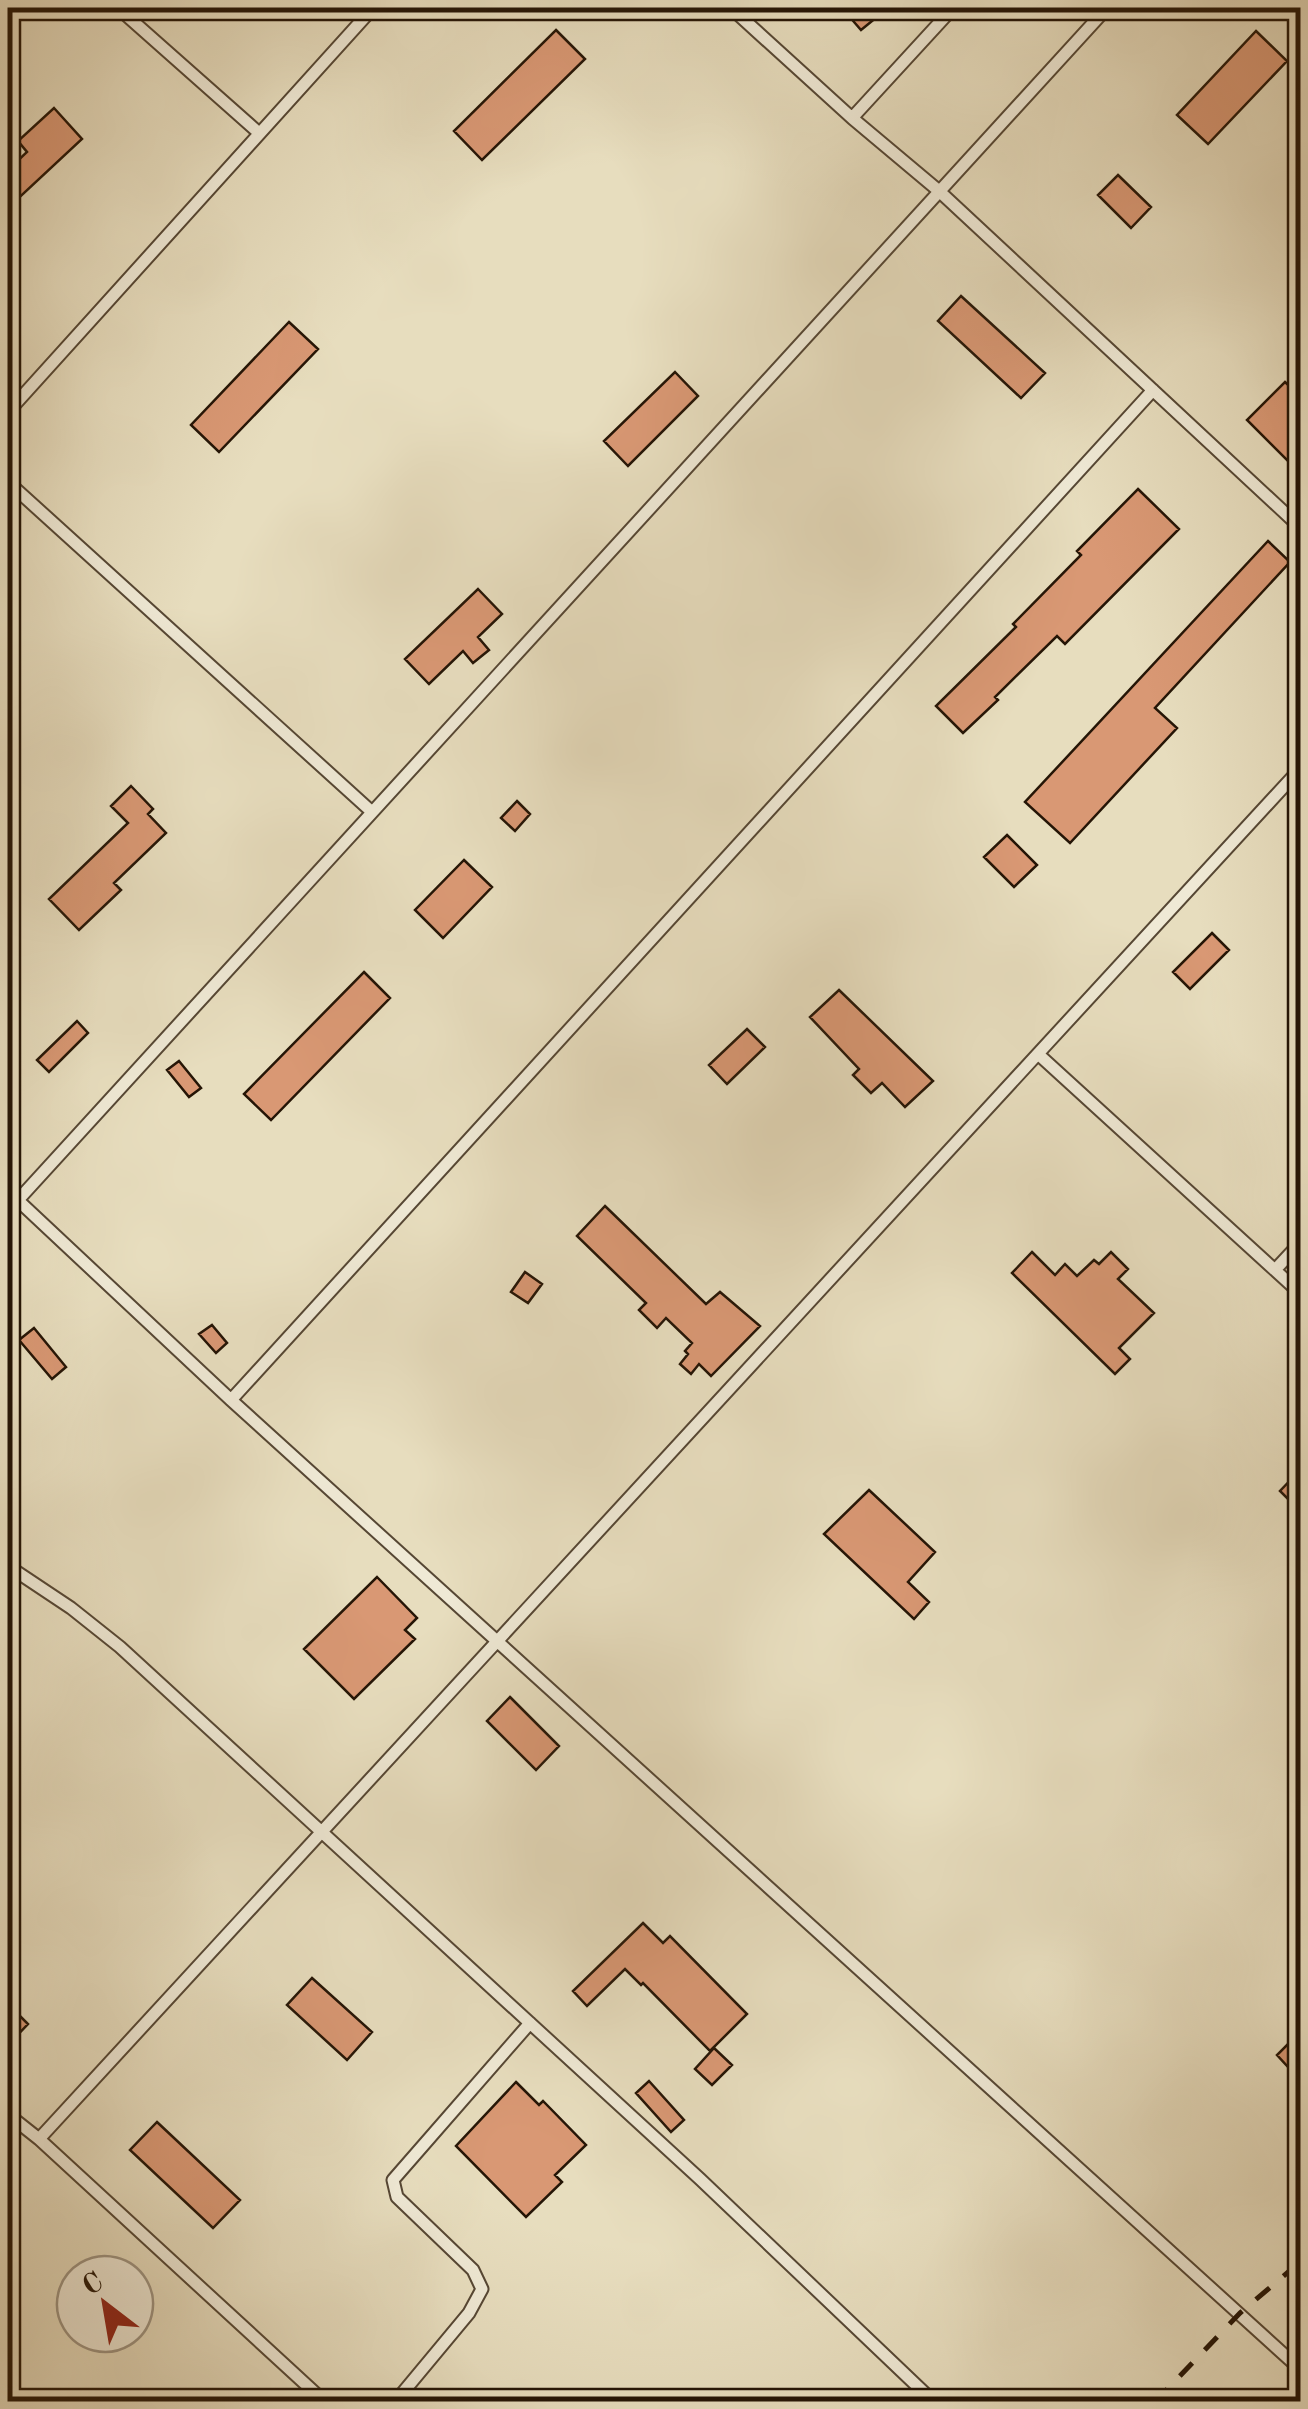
<svg xmlns="http://www.w3.org/2000/svg" width="1308" height="2409" viewBox="0 0 1308 2409" font-family="'Old Standard TT',serif">
  <rect width="100%" height="100%" fill="#e7ddbe"/>
  <filter id="stains"><feTurbulence type="fractalNoise" baseFrequency=".002" numOctaves="4"/><feColorMatrix values="0 0 0 0 .2 0 0 0 0 .09 0 0 0 0 .02 0 0 0 .5 -.17"/></filter>
  <radialGradient id="worn" r=".72"><stop offset=".6" stop-color="#630" stop-opacity="0"/><stop offset="1" stop-color="#630" stop-opacity=".3"/></radialGradient>
  <path fill="#d99874" stroke="#251506" stroke-width="2.5" d="M857,8H888L861,30L848,15Z
    M556,30L585,59L482,160L454,131Z
    M1256,31L1287,61L1208,144L1177,115Z
    M54,108L82,139L8,208V170L27,152L18,141Z
    M1118,175L1151,207L1131,228L1098,195Z
    M961,296L1045,373L1021,398L938,321Z
    M289,322L318,349L219,452L191,425Z
    M675,372L698,396L628,466L604,441Z
    M1285,382L1300,396V473L1247,420Z
    M1138,489L1179,529L1065,644L1057,636L995,697L998,700L963,733L936,706L1016,627L1013,624L1081,555L1077,551Z
    M1268,541L1290,562L1155,708L1177,728L1070,843L1025,802Z
    M478,589L502,614L478,637L489,650L473,663L463,651L429,684L405,659Z
    M131,786L153,809L148,814L166,833L114,883L121,890L79,930L49,899L128,823L111,806Z
    M517,801L530,814L515,831L501,818Z
    M1007,835L1037,865L1014,887L984,857Z
    M464,860L492,887L443,938L415,910Z
    M1212,933L1229,950L1190,989L1173,972Z
    M364,972L390,998L271,1120L244,1094Z
    M839,990L933,1081L905,1107L882,1083L871,1093L853,1075L859,1069L810,1017Z
    M77,1021L88,1033L49,1072L37,1060Z
    M747,1029L765,1047L727,1084L709,1065Z
    M179,1061L201,1088L189,1097L167,1070Z
    M605,1206L706,1304L720,1292L760,1326L711,1376L699,1364L691,1374L680,1364L688,1354L685,1351L692,1343L666,1318L657,1328L639,1310L646,1303L577,1236Z
    M1032,1252L1055,1275L1065,1264L1077,1276L1094,1260L1099,1264L1111,1252L1128,1269L1118,1279L1154,1313L1119,1348L1130,1359L1115,1374L1012,1273Z
    M525,1272L542,1284L528,1303L511,1292Z
    M212,1325L227,1343L216,1353L199,1334Z
    M34,1328L66,1367L52,1379L19,1340Z
    M1300,1470V1511L1280,1491Z
    M869,1490L935,1552L908,1582L929,1602L914,1619L824,1534Z
    M377,1577L417,1618L405,1630L415,1639L354,1699L304,1649Z
    M510,1697L559,1746L536,1770L487,1721Z
    M643,1923L663,1943L670,1936L747,2014L710,2051L643,1983L641,1985L625,1969L587,2006L573,1991Z
    M312,1978L372,2032L347,2060L287,2005Z
    M8,2004L28,2024L8,2045Z
    M1300,2032V2080L1277,2055Z
    M714,2048L732,2065L712,2085L695,2069Z
    M649,2081L684,2120L671,2132L636,2093Z
    M516,2082L539,2105L543,2101L586,2145L555,2175L562,2182L526,2217L456,2146Z
    M157,2122L240,2200L213,2228L130,2150Z"/>
  <g fill="none" stroke-linecap="round" stroke-linejoin="round">
    <g stroke="#564734" stroke-width="15">
      <path id="service" d="M118,8L259,133
        M731,8L852,118L939,191L1300,527
        M852,118L953,8
        M8,412L373,8
        M8,482L372,812
        M1038,1054L1300,1293
        M8,1191L231,1400L1300,2369
        M8,1211L1107,8
        M1275,1270L1300,1243
        M231,1400L1153,390
        M8,1566L71,1608L120,1647L700,2179L934,2402
        M8,2119L10,2116L39,2139L325,2402
        M39,2139L1300,769
        M395,2402L469,2313L482,2289L473,2270L397,2197L393,2180L530,2023"/>
    </g>
    <use href="#service" stroke="#efe9d5" stroke-width="11"/>
    <path stroke="#251506" stroke-width="5" stroke-dasharray="18 18" stroke-linecap="butt" d="M1155,2402L1240,2313L1300,2262"/>
  </g>
  <rect width="1308" height="2409" fill="none" stroke="#e7ddbe" stroke-width="40"/>
  <rect x="10" y="10" width="1288" height="2389" fill="none" stroke="#251506" stroke-width="5"/>
  <rect x="20" y="20" width="1268" height="2369" fill="none" stroke="#251506" stroke-width="2.5"/>
  <g transform="translate(105 2304) rotate(329)"><circle r="48" fill="#efe9d5" stroke="#9e9482" stroke-width="2.5"/>
  <path d="M0-8L18 38L0 25L-18 38Z" fill="#8f2418"/>
  <text y="-15" font-size="28" font-weight="bold" text-anchor="middle" fill="#251506">С</text>
  </g>
  <rect width="100%" height="100%" filter="url(#stains)"/>
  <rect width="100%" height="100%" fill="url(#worn)"/>
</svg>
